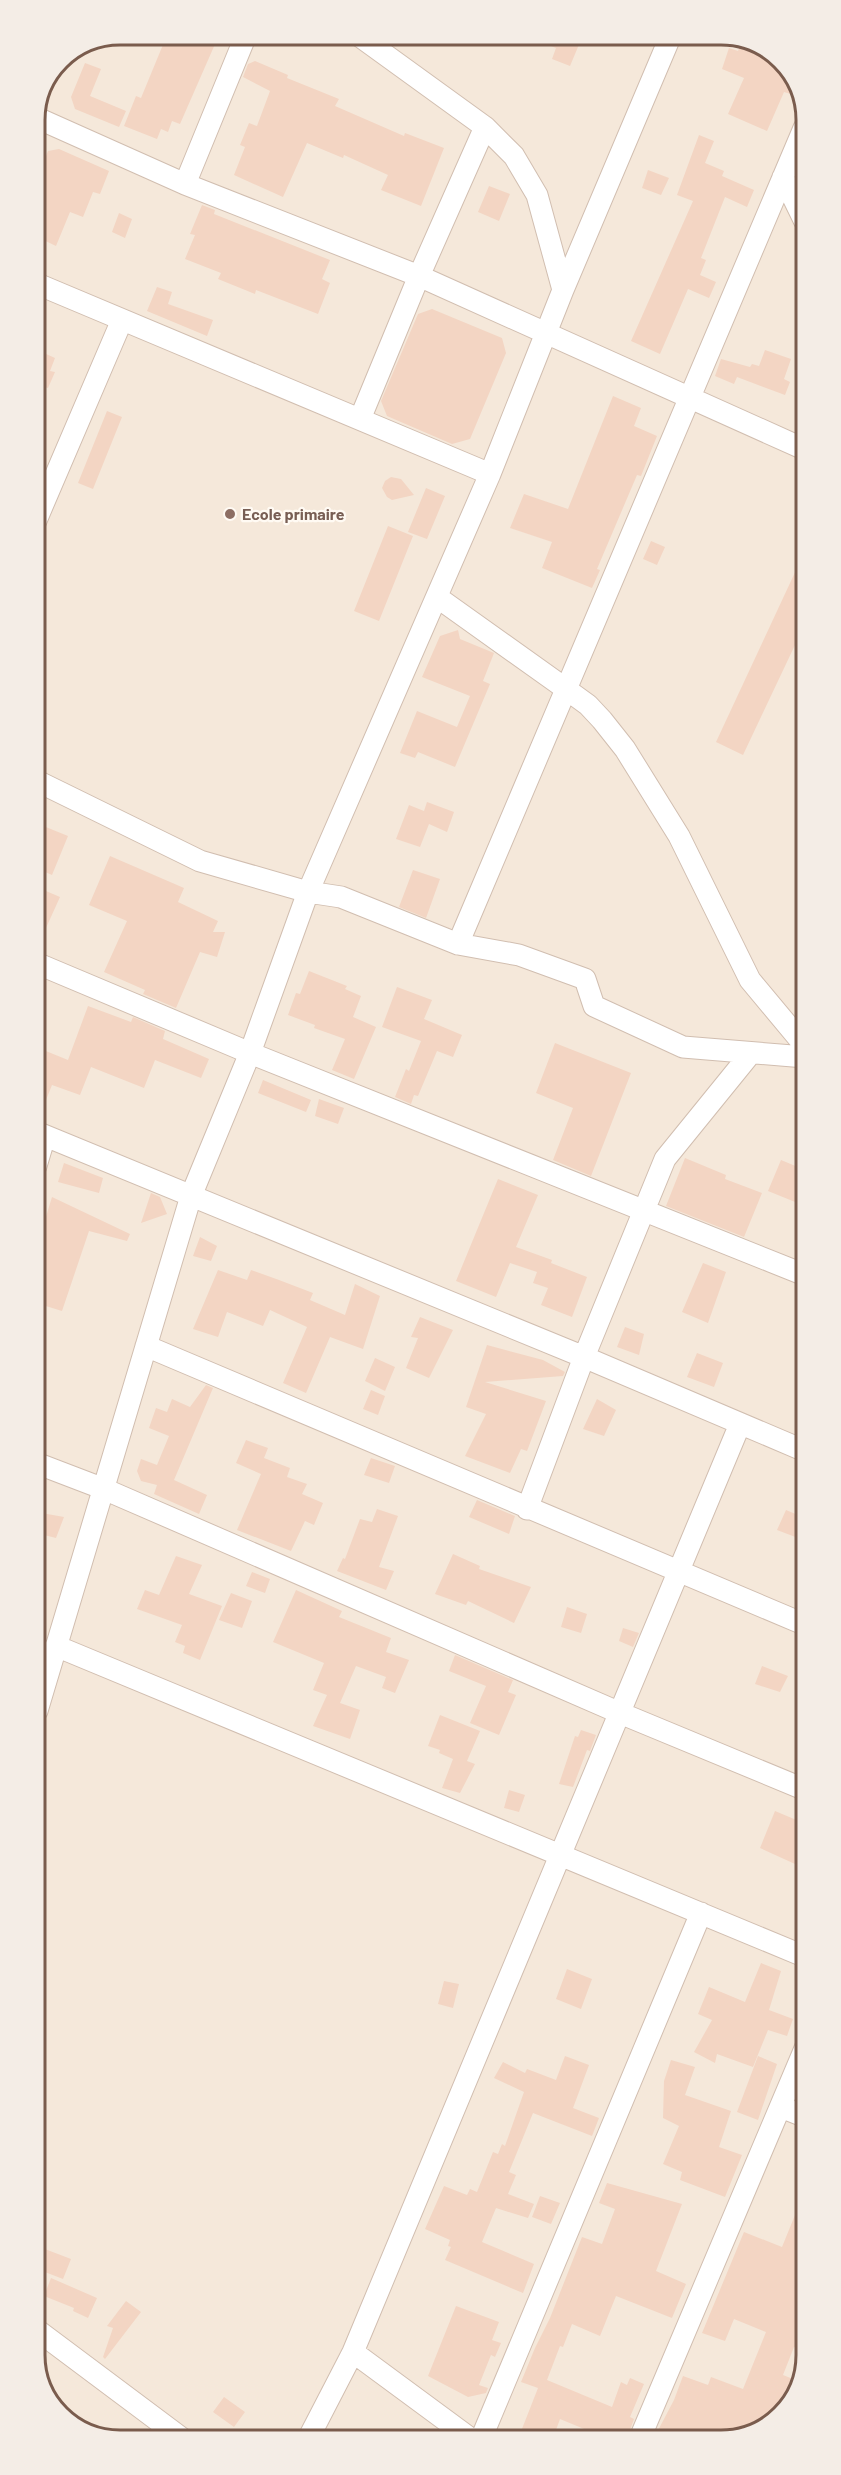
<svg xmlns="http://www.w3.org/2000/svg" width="841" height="2475" viewBox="0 0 841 2475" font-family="Barlow,sans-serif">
  <rect width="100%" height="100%" fill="#fdf6ec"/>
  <path fill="#f5e8da" d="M120,35H727L777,56L804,98L806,2355L789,2407L743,2438L114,2440L64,2419L37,2377L35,115L60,59Z"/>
  <path fill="#f3d5c3" d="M167,35H219L180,124L172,121L168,132L161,129L157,139L124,126L136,96L141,98Z
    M523,35H583L570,66L552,59L556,48Z
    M742,41L777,56L804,98L784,92L767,131L728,114L744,78L722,69L729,48L738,51Z
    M255,61L288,75L287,78L339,99L335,106L404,136L405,133L444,148L421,206L381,190L388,175L344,155L343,158L307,143L283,197L234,175L245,147L240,145L249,123L257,126L270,91L243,77L248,64Z
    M85,63L101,69L90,96L126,111L119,127L75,109L71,97Z
    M699,135L714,141L705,163L724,171L722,176L754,190L747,207L725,197L701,258L706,260L700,275L716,282L709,298L688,289L660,354L631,341L693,201L677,195Z
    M59,149L109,171L100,194L93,192L83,217L70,212L56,246L35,236V183L48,151Z
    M648,170L669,178L661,195L642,188Z
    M489,186L510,194L499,221L478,212Z
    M202,205L215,210L214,214L330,260L322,279L330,283L318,314L256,290L255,294L218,279L221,273L185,259L195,235L190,234Z
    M119,213L132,219L125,238L112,232Z
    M157,287L172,292L168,304L213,320L207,336L147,311Z
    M432,309L502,338L506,353L470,439L452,444L387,416L381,401L418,314Z
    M35,349L55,358L50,371L55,372L48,388L44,387L36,407Z
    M765,350L791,359L784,379L790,382L785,395L737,377L734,384L715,376L721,359L750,367L752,364L759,366Z
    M613,396L641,408L634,426L657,436L641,476L637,475L597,569L600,570L592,588L542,568L552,542L510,528L524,494L568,509Z
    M107,411L122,417L93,489L78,483Z
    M391,477L401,479L414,495L392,500L387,497L382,488L385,481Z
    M426,488L445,496L427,539L408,532Z
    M388,526L413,536L379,621L354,611Z
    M651,541L665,547L657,565L643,559Z
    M804,553V626L743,755L716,742Z
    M458,630L460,639L494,653L483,681L490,684L455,767L418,752L415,758L400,753L417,711L457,727L470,696L422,677L440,636Z
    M427,802L454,812L447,832L429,824L420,847L396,839L409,805L424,811Z
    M36,823L68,836L52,875L36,868Z
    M110,856L184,888L178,902L218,921L213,932H225L217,957L200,952L176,1008L143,994L145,990L104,972L127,921L89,905Z
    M413,870L440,879L426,918L399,907Z
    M46,891L60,897L36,950V917Z
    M309,971L347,986L345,989L361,996L353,1017L376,1027L354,1079L332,1070L345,1039L314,1028L315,1025L288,1015L296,993L300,994Z
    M397,987L432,1000L424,1019L462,1035L453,1057L437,1051L418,1096L414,1095L411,1104L395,1097L406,1069L409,1071L421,1041L382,1027Z
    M88,1006L131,1022L133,1017L165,1031L163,1039L209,1059L201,1078L155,1060L144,1088L91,1067L80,1095L52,1085L38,1120L36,1119V1047L68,1060Z
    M555,1043L631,1073L591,1176L553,1160L573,1108L536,1093Z
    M263,1080L311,1100L306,1112L258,1093Z
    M319,1099L344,1108L338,1124L315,1116Z
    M685,1158L726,1175L725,1179L762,1193L744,1237L666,1206Z
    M781,1160L805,1170V1206L768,1191Z
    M64,1163L103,1178L99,1193L58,1182Z
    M498,1179L538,1195L516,1247L552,1260L551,1263L587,1277L572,1317L541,1305L548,1288L533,1283L537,1272L510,1263L496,1297L456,1281Z
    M151,1193L160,1197L167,1214L141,1223Z
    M52,1197L130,1234L127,1241L89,1231L62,1311L36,1303V1217L45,1220Z
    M200,1237L217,1246L211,1261L193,1256Z
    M703,1263L726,1272L708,1323L682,1312Z
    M218,1270L247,1280L251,1270L279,1280L313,1293L310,1300L345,1315L355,1284L380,1296L363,1349L330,1337L306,1393L283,1383L307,1327L270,1310L263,1326L227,1312L218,1337L193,1329Z
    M420,1317L453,1330L429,1378L406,1368L418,1338L411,1337Z
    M625,1327L644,1334L639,1355L617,1347Z
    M487,1345L543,1360L565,1372L563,1376L485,1382L546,1401L527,1451L521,1449L510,1473L465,1456L486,1414L466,1407Z
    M697,1353L723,1363L714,1387L687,1377Z
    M375,1358L395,1367L385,1391L365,1381Z
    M206,1385L213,1388L174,1480L207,1495L199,1514L154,1494L157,1485L141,1481L137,1471L141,1459L157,1465L169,1436L149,1428L156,1408L167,1412L172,1399L190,1407Z
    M371,1390L385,1396L378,1415L363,1409Z
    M597,1399L616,1410L604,1436L583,1429Z
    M246,1440L268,1448L264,1458L290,1468L287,1477L307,1484L302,1494L323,1503L314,1525L305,1521L291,1551L237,1530L261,1474L236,1463Z
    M371,1458L395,1466L389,1483L364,1475Z
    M477,1500L515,1516L509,1534L469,1517Z
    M377,1509L398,1516L379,1567L394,1571L386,1590L337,1571L343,1558L345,1559L360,1519L372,1522Z
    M786,1510L805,1518L798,1538L777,1530Z
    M36,1512L64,1517L56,1538L36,1533Z
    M453,1554L480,1566L479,1569L531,1587L514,1623L468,1601L466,1605L435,1594Z
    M176,1556L202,1565L189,1594L222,1606L200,1660L183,1653L185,1646L175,1642L182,1625L137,1609L145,1590L159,1595Z
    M252,1572L270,1579L265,1593L246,1586Z
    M296,1590L342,1611L339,1617L391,1638L386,1652L409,1660L395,1693L382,1688L386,1677L356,1666L340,1703L360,1710L350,1739L313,1726L327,1695L313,1690L324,1663L273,1642Z
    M231,1593L252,1601L242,1628L219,1620Z
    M567,1607L587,1614L581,1633L561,1627Z
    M623,1628L639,1633L633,1647L619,1641Z
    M455,1655L513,1680L508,1692L516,1695L499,1735L470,1723L486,1686L449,1671Z
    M762,1666L788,1676L780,1692L755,1684Z
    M440,1715L480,1731L467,1761L475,1764L460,1793L442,1788L453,1759L439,1753L440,1750L428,1746Z
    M581,1730L596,1735L590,1751L587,1750L573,1787L559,1784L575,1736L578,1737Z
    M509,1790L525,1795L519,1812L504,1808Z
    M775,1811L806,1824V1869L760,1848Z
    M761,1963L781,1971L769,2010L793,2019L787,2036L768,2030L753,2067L717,2054L715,2063L694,2052L712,2020L698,2014L709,1987L745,2002Z
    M567,1969L592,1979L581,2009L556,1999Z
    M444,1981L459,1984L453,2008L438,2004Z
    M565,2056L589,2065L573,2108L599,2118L592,2136L533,2113L509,2172L516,2175L508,2194L534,2204L528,2218L496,2208L482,2242L534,2264L523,2293L445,2260L451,2247L448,2246L450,2240L425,2229L444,2186L467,2195L470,2189L477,2192L493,2152L498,2154L502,2144L505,2146L524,2092L494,2078L503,2062L525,2073L527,2069L556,2080Z
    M758,2056L777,2064L758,2120L737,2112Z
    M671,2060L695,2067L685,2095L731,2111L719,2147L742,2155L725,2197L680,2180L682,2172L663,2164L679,2126L663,2118L664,2081Z
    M607,2183L682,2204L656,2271L686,2284L672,2318L616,2296L600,2336L572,2324L563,2347L560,2346L547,2380L612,2407L621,2382L627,2385L630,2378L644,2384L630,2417L634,2419L627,2438H606L560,2419L553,2438L518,2439L538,2388L521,2382L535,2348L550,2318L582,2237L602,2244L615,2209L599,2203Z
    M806,2188V2239L800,2254L806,2256V2338L802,2350L794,2347L783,2375L798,2381L789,2407L743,2438H654L674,2400L683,2376L708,2385L711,2377L743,2389L766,2332L734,2319L725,2341L702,2333L744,2232L782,2247Z
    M540,2196L560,2203L551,2224L532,2217Z
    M37,2246L71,2259L63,2279L37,2269Z
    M51,2278L97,2298L88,2318L73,2311L74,2308L44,2296Z
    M126,2301L141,2312L105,2359L103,2357L113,2328L107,2326Z
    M456,2306L499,2322L492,2340L501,2343L495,2357L491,2355L479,2385L488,2388L486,2393L468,2397L428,2376Z
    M224,2397L245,2412L234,2427L213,2412Z"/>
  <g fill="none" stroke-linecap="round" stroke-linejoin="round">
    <g stroke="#d1beb0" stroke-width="23">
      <path id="street" d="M358,35L485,127L514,156L537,195L563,290
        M35,117L185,184L419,276L804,449
        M783,177L804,220
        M185,184L246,35
        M35,283L490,474
        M360,419L419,276L485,127
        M35,523L122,320
        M437,597L566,689L588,705L602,720L625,749L679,836L750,980L805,1046
        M35,780L200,861L308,892L341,897L458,944L519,955L585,979L594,1006L683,1047L805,1057
        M458,944L804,128
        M36,963L250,1053L805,1275
        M36,1132L584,1357L805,1451
        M36,1166L45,1136
        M146,1346L806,1625
        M36,1463L104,1489L620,1713L806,1790
        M527,1509L584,1357L665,1159L751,1053
        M56,1646L806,1957
        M37,1711L191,1196L250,1053L308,892L490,474L563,290L671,35
        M781,2107L806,2117
        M37,2330L184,2440
        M353,2352L471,2439
        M640,2438L806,2046
        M308,2439L353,2352L740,1424
        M481,2439L701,1913"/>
    </g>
    <use href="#street" stroke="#fff" stroke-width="21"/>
  </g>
  <circle fill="#8d6e63" stroke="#fffaf3" stroke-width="2" cx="230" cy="514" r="6"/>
  <g text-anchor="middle" stroke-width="4.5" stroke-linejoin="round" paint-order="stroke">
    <g font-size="16" font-weight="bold" fill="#785e54" stroke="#fffaf3" text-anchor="start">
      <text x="242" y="520">Ecole primaire</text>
    </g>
  </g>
  <path d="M0 0H841V2475H0ZM120 45H721A75 75 0 0 1 796 120V2355A75 75 0 0 1 721 2430H120A75 75 0 0 1 45 2355V120A75 75 0 0 1 120 45Z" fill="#f4ede6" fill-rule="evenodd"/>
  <path fill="none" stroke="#7a5c4d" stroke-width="3" d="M120 45H721A75 75 0 0 1 796 120V2355A75 75 0 0 1 721 2430H120A75 75 0 0 1 45 2355V120A75 75 0 0 1 120 45Z"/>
</svg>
